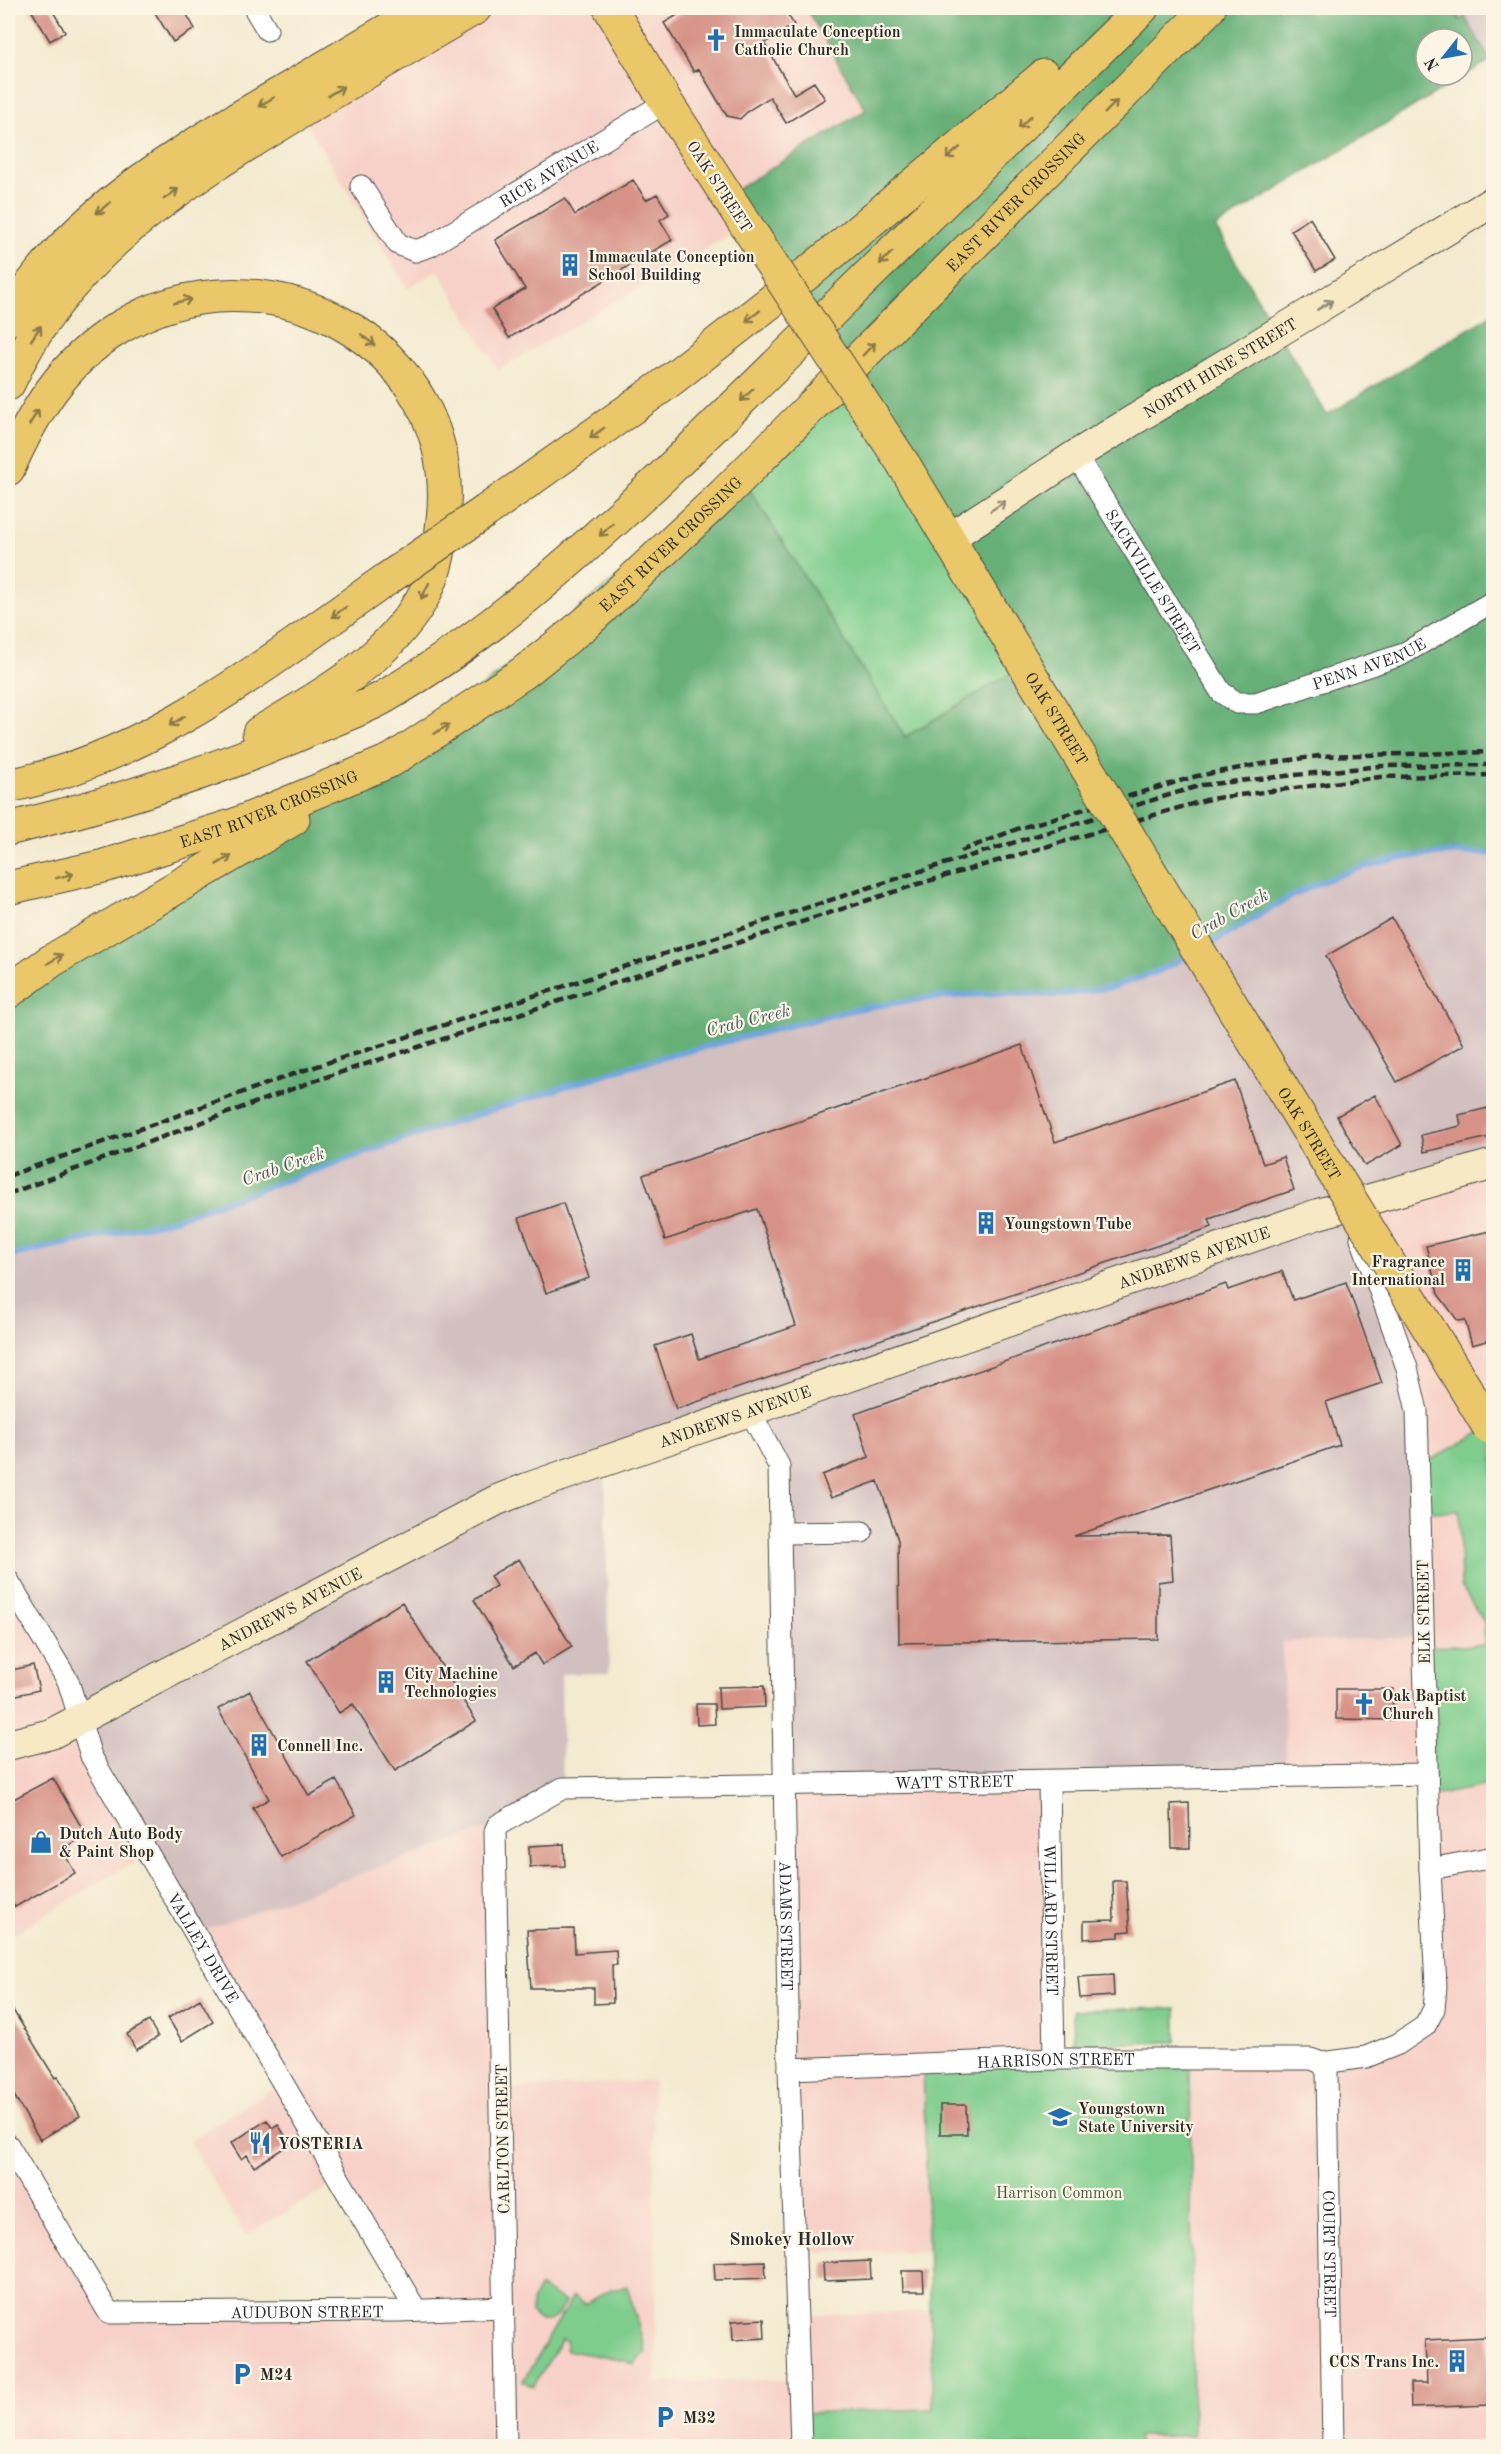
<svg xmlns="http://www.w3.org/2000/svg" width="1501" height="2454" viewBox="0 0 1501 2454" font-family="'Old Standard TT',serif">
  <rect width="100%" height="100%" fill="#fcf5e5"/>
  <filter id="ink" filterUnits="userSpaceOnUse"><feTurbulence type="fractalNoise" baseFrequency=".0167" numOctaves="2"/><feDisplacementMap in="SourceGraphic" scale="12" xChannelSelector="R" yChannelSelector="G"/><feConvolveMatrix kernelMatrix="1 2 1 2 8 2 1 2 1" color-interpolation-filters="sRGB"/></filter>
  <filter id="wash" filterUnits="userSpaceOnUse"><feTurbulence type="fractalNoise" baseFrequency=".008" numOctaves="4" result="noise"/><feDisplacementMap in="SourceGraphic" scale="24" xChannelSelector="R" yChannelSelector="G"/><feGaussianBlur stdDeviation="1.35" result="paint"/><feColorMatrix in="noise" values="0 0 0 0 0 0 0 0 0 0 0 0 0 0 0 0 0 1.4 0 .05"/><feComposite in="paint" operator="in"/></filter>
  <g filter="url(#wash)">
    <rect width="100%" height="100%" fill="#f3ead0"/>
    <path fill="#f7d1c7" d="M384,8H806L866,110L727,195L746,225L498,370L438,270L407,288L286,90L394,25Z
      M1493,1164V2446H8V2145L109,2313L416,2310L340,2180L246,2236L189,2141L283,2082L196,1933L498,1825L501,2089L653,2081L656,2383L799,2379L797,2316L930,2311L928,2251L795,2252L784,1784L1049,1782L1054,2059L1366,2057L1433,2009L1427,1774L1287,1777L1282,1641L1424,1637L1344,1206Z
      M8,1580L149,1853L13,1934L8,1924Z"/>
    <path fill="#d2bfc0" d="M1452,8H1493V65L1465,17L1460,20Z
      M1453,850L1493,854V1164L1355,1203L1407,1367L1424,1637L1282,1642L1287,1777L784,1784L779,1466L749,1411L605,1461L609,1673L561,1674L563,1788L498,1825L196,1933L8,1580V1256L168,1221L442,1126L636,1064L856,1009L950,992L1159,971L1310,887L1389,859Z"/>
    <path fill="#7ecd8d" stroke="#547c5c" stroke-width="1.5" d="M845,372L1025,665L905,737L741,476Z
      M1489,1427L1493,1435V1784L1428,1797L1424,1647L1484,1645V1622L1461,1586L1459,1511L1421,1512L1420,1466Z
      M1176,2008V2042L1074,2044L1073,2010Z
      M1190,2058L1193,2436H1138V2446H801L800,2413L933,2409L923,2064Z
      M627,2286L646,2353L639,2357L634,2365L626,2361L565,2350L567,2341L562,2339L533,2387L523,2381L573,2296L586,2304L611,2289Z
      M540,2287L565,2302C559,2313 555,2323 540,2321L532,2313V2300Z"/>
    <path fill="#66b078" stroke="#486e52" stroke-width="1.5" fill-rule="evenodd" d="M806,8H1452L1460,20L1465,17L1490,60L1215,227L1327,415L1493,314L1494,601L1486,606L1494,619L1493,854L1453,850L1389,859L1347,873L1310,887L1159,971L1113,987L1059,995L995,993L926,998L856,1009L636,1064L442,1126L168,1221L8,1257V992L392,760L741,476L905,737L1025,665L726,196L866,110ZM1426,39H1462V75H1426Z"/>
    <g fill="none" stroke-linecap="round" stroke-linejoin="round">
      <path stroke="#6ea6dd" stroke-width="6" d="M1206,946C1241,927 1274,904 1310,887C1368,860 1430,849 1494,854
        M8,1256L168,1221L442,1126L636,1064L856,1009L926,998L995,993L1059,995L1113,987L1159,971L1189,955"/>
    </g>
    <g id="blocks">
      <path fill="#d79287" d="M30,8H51L65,32L50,41Z
        M152,8H183L195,29L173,42Z
        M689,8H784L794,25L764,43L794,94L814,82L825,99L786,123L770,97L749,110L740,119L727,116L699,69L694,72L664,23Z
        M633,180L646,200L657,194L669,214L660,220L672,240L509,338L492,309L525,289L495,240L565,198L575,215Z
        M1310,218L1335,260L1316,271L1291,230Z
        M1392,918L1464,1045L1397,1082L1326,956Z
        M1022,1045L1055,1142L1235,1081L1263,1164L1283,1157L1294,1190L1209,1219L1212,1227L676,1409L655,1346L691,1334L699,1359L796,1326L757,1209L665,1240L643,1175Z
        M1375,1095L1402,1145L1365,1166L1337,1116Z
        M1488,1108L1494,1136L1424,1152L1421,1135L1461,1126L1459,1115Z
        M563,1203L589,1278L546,1293L519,1218Z
        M1494,1230V1339L1472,1345L1465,1320L1458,1321L1438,1294L1426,1246Z
        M1282,1271L1293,1300L1346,1282L1382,1383L1326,1402L1340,1445L1074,1536L1170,1535L1173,1580L1158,1582V1639L899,1643L898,1540L878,1481L831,1498L822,1475L869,1457L855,1414L1226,1284L1228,1290Z
        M519,1559L572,1647L542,1665L535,1653L514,1666L474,1600L496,1586L490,1576Z
        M402,1602L476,1721L395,1771L353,1704L339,1713L307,1661Z
        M33,1665L39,1690L8,1697V1671Z
        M764,1686L765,1707L719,1709L718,1687Z
        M1336,1689H1393L1392,1720L1336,1719Z
        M250,1691L309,1796L336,1780L356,1815L281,1857L253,1808L269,1799L218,1709Z
        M696,1704H714L715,1724L697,1725Z
        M53,1778L86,1835L62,1849L75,1873L15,1907L8,1894V1802Z
        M1189,1803L1190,1848H1172L1171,1804Z
        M564,1844L565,1866L530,1867L529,1846Z
        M1113,1881H1126L1130,1931L1119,1932V1937L1084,1939V1921L1114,1920Z
        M574,1929L575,1953L616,1950L617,1965H612L613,2003L594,2004V1988H531L527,1930Z
        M1113,1975L1114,1996L1080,1998L1078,1977Z
        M200,1999L213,2022L182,2041L168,2018Z
        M8,2002L55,2078L58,2077L80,2116L40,2140L8,2085Z
        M149,2021L158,2037L136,2050L127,2034Z
        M940,2105H966L967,2134H940Z
        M267,2120L272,2128L278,2124L290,2144L254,2167L247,2155L241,2159L231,2143Z
        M765,2261L766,2278L715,2280L714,2263Z
        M870,2261L871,2279L824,2281L823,2263Z
        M902,2271H923L924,2291H903Z
        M764,2319L765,2338L733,2340L732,2321Z
        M1488,2337L1490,2405L1411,2408L1410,2383H1427L1425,2340Z"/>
    </g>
  </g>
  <g filter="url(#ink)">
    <use href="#blocks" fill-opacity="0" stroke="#494844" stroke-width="1.5"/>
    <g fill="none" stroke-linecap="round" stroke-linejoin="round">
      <g stroke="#494844" stroke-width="23">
        <g id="street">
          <path d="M254,8L267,30"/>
          <path id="s1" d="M361,186L398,244L415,251L430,246L666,102"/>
          <path id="s2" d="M1076,455L1221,692L1237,703H1256L1401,655L1494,601"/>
          <path id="s3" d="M750,1411L779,1466L789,2069L801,2446"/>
          <path d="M782,1533L862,1532"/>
          <path id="s4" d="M8,1580L68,1681L91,1756L416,2310"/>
          <path id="s5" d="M1049,1782L1054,2059"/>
          <path d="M1430,1869L1494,1857"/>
          <path d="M1322,2063L1366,2057L1398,2044L1425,2026L1434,2009L1436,1987L1430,1869L1417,1411L1407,1368L1361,1238"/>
          <path id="s6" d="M1322,2063L1327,2072L1333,2446"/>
          <path id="s7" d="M789,2069L1054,2059H1311L1322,2063"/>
          <path id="s8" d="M8,2145L109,2313L399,2311L504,2307"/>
          <path id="s9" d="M506,2446L495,1831L498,1825L563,1788L1427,1774"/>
        </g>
      </g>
      <g stroke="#494844" stroke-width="32">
        <g id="secondary">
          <path id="s10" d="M949,538L1076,455L1494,201"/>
          <path id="s11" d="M8,1745L51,1734L497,1500L530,1487L1318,1214L1494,1164"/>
        </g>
      </g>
      <g stroke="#494844" stroke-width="35">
        <g id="primary">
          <path d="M610,8L666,102L746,225"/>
          <path id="s12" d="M904,465L1093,778"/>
        </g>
      </g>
      <g stroke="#494844" stroke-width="35">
        <g id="highway">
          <path d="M8,319C68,217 173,156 273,98C323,68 374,38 425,8"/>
          <path d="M8,384C66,255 179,185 295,115C355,79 415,43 475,8"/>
          <path d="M8,469C33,413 63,362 117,329C262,238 463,342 443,520C440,552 434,583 415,610C375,668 318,698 259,733"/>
          <path d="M486,511L664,385L819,264L1044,76"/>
          <path d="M8,786C152,757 269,661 387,579"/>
          <path d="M8,829C111,804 212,773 309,730C334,719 361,710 384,697C487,637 575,558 662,477L1142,8"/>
          <path id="s13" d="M8,888L104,866L235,825L392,760L523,673L586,623L724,494L1209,8"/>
          <path d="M8,992L51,961L293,819"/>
        </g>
      </g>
      <use href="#street" stroke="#fff" stroke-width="21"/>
      <use href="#secondary" stroke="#f7e9c3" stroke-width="30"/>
      <use href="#primary" stroke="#eac769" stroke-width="33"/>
      <use href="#highway" stroke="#eac769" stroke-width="33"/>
      <path stroke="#2b2b2b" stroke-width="4.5" stroke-dasharray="9 4.5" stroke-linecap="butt" d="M961,851L1017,829L1197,776L1256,765L1319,756L1494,752
        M8,1176L308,1069L911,874L1202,785L1380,766L1494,765
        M8,1194L314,1081L915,885L1209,799L1380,777L1494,775"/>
      <g stroke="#494844" stroke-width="35" stroke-linecap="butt">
        <g id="primary-bridge">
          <path d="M746,225L904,465"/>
          <path id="s14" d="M1093,778L1489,1427"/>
        </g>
      </g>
      <g stroke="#494844" stroke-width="35" stroke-linecap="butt">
        <path id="highway-bridge" d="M387,579L486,511"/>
      </g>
      <use href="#primary-bridge" stroke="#eac769" stroke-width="33"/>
      <use href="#highway-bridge" stroke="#eac769" stroke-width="33"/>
    </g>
    <defs><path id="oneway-shaft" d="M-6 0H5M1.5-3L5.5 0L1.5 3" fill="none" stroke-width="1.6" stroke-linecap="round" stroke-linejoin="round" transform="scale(1.5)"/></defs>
    <g stroke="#8a794a">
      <use href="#oneway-shaft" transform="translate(336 91) rotate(-31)"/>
      <use href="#oneway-shaft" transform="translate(266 102) rotate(150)"/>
      <use href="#oneway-shaft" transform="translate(1111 107) rotate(-45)"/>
      <use href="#oneway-shaft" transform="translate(1025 122) rotate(136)"/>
      <use href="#oneway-shaft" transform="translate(953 153) rotate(140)"/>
      <use href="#oneway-shaft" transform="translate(171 194) rotate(-35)"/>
      <use href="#oneway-shaft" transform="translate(103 208) rotate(141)"/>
      <use href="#oneway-shaft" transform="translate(886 258) rotate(136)"/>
      <use href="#oneway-shaft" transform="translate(183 301) rotate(-14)"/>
      <use href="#oneway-shaft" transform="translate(753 316) rotate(142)"/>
      <use href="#oneway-shaft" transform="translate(36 333) rotate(-56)"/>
      <use href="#oneway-shaft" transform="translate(368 340) rotate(39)"/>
      <use href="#oneway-shaft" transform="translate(869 349) rotate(-45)"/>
      <use href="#oneway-shaft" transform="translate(747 395) rotate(136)"/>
      <use href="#oneway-shaft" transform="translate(34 417) rotate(-59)"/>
      <use href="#oneway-shaft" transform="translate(597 433) rotate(144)"/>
      <use href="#oneway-shaft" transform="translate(606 530) rotate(137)"/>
      <use href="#oneway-shaft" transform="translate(425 591) rotate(116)"/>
      <use href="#oneway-shaft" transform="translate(339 612) rotate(145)"/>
      <use href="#oneway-shaft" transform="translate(177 721) rotate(149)"/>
      <use href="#oneway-shaft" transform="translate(442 729) rotate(-32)"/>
      <use href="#oneway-shaft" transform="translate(224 860) rotate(-31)"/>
      <use href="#oneway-shaft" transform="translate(65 876) rotate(-14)"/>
      <use href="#oneway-shaft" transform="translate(55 959) rotate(-32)"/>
    </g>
    <g stroke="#918a77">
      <use href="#oneway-shaft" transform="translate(1325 305) rotate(-31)"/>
      <use href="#oneway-shaft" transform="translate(998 506) rotate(-33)"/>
    </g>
  </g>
  <defs>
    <g id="church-bare" transform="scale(1.8)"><path d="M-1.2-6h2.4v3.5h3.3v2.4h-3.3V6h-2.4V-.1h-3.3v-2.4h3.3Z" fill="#1f6fb2" stroke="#fcf5e5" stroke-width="2.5" paint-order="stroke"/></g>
    <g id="building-bare" transform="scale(1.8)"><path d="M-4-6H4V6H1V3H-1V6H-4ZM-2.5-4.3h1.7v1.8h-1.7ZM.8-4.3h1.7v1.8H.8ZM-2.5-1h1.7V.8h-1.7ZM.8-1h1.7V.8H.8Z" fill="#1f6fb2" stroke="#fcf5e5" stroke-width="2.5" paint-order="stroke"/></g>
    <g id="shop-bare" transform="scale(1.8)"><path d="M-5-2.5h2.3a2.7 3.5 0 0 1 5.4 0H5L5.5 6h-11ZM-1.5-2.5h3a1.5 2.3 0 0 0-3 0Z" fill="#1f6fb2" stroke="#fcf5e5" stroke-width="2.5" paint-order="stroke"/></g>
    <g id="university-bare" transform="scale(1.8)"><path d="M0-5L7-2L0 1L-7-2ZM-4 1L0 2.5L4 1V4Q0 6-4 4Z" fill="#1f6fb2" stroke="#fcf5e5" stroke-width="2.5" paint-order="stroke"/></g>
    <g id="restaurant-bare" transform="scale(1.8)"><path d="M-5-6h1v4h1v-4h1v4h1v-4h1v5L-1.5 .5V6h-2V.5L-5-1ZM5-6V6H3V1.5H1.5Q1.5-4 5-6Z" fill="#1f6fb2" stroke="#fcf5e5" stroke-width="2.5" paint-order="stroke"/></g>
    <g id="parking-bare" transform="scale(1.8)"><path d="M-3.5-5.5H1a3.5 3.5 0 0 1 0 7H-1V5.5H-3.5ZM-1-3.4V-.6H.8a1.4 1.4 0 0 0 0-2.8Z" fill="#1f6fb2" stroke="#fcf5e5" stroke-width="2.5" paint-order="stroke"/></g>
  </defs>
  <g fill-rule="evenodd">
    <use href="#church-bare" x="716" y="40"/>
    <use href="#building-bare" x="570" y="265"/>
    <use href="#building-bare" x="986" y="1223"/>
    <use href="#building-bare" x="1463" y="1270"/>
    <use href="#building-bare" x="386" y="1682"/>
    <use href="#church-bare" x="1364" y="1704"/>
    <use href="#building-bare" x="259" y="1745"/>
    <use href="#shop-bare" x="41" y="1842"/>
    <use href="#university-bare" x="1060" y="2117"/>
    <use href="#restaurant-bare" x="260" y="2143"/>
    <use href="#building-bare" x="1457" y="2361"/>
    <use href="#parking-bare" x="242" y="2374"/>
    <use href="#parking-bare" x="665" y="2417"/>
  </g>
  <g text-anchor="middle" stroke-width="4.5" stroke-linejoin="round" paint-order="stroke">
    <g font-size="16" font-weight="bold" fill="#2b2b2b" stroke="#fcf5e5" text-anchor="start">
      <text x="734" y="37">Immaculate Conception<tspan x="734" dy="18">Catholic Church</tspan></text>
      <text x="588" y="262">Immaculate Conception<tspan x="588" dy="18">School Building</tspan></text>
      <text x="1004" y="1229">Youngstown Tube</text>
      <text x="1445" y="1267" text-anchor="end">Fragrance<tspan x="1445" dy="18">International</tspan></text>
      <text x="404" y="1679">City Machine<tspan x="404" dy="18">Technologies</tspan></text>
      <text x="1382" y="1701">Oak Baptist<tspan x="1382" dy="18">Church</tspan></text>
      <text x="277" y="1751">Connell Inc.</text>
      <text x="59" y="1839">Dutch Auto Body<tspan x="59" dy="18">&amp; Paint Shop</tspan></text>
      <text x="1078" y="2114">Youngstown<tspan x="1078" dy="18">State University</tspan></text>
      <text x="278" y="2149">YOSTERIA</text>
      <text x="1439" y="2367" text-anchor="end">CCS Trans Inc.</text>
      <text x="260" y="2380">M24</text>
      <text x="683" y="2423">M32</text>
    </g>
    <g font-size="16" fill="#2b2b2b" stroke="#fcf5e5">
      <text dy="6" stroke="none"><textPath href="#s1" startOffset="242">RICE AVENUE</textPath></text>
      <text transform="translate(720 186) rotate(57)" y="6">OAK STREET</text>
      <text dy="6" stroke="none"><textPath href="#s13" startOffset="1245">EAST RIVER CROSSING</textPath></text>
      <text dy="6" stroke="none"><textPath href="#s10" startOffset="320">NORTH HINE STREET</textPath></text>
      <text dy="6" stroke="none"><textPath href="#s13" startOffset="759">EAST RIVER CROSSING</textPath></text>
      <text dy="6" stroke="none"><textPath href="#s2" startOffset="148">SACKVILLE STREET</textPath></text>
      <text dy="6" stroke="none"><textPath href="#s2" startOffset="436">PENN AVENUE</textPath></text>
      <text dy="6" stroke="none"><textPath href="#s12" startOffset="296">OAK STREET</textPath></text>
      <text dy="6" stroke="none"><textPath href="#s13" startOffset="273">EAST RIVER CROSSING</textPath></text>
      <text dy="6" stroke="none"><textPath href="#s14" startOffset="416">OAK STREET</textPath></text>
      <text dy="6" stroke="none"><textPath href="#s11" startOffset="1286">ANDREWS AVENUE</textPath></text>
      <text dy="6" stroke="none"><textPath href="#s11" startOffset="800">ANDREWS AVENUE</textPath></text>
      <text dy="6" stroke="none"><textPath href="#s11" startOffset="314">ANDREWS AVENUE</textPath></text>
      <text transform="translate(1423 1612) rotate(-91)" y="6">ELK STREET</text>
      <text dy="6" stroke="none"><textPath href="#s9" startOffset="1088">WATT STREET</textPath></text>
      <text dy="6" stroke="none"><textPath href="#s5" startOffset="138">WILLARD STREET</textPath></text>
      <text dy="6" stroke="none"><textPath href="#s3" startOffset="522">ADAMS STREET</textPath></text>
      <text dy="6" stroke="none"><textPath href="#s4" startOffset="418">VALLEY DRIVE</textPath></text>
      <text dy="6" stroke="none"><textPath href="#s7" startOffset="267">HARRISON STREET</textPath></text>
      <text transform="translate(502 2139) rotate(-91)" y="6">CARLTON STREET</text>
      <text dy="6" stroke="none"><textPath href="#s6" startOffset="192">COURT STREET</textPath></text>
      <text dy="6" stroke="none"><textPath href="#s8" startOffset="394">AUDUBON STREET</textPath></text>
    </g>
    <g font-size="16" fill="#445c48" stroke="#fcf5e5">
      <text x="1059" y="2198">Harrison Common</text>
    </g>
    <g font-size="18" font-style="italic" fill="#425669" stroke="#fcf5e5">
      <text transform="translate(1229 914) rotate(-29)" y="6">Crab Creek</text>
      <text transform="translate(748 1020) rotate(-14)" y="6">Crab Creek</text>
      <text transform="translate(283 1166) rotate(-19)" y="6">Crab Creek</text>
    </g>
    <g font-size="18" font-weight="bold" fill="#2b2b2b" stroke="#fcf5e5">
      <text x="792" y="2245">Smokey Hollow</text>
    </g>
  </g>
  <rect width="1501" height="2454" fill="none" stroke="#fcf5e5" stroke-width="30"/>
  <g transform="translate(1444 57) rotate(239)"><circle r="28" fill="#fcf5e5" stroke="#a8a49b" stroke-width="1.5"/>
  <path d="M0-4.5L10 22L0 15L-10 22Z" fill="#1f6fb2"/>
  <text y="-9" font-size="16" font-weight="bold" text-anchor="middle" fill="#2b2b2b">N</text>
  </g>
</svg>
